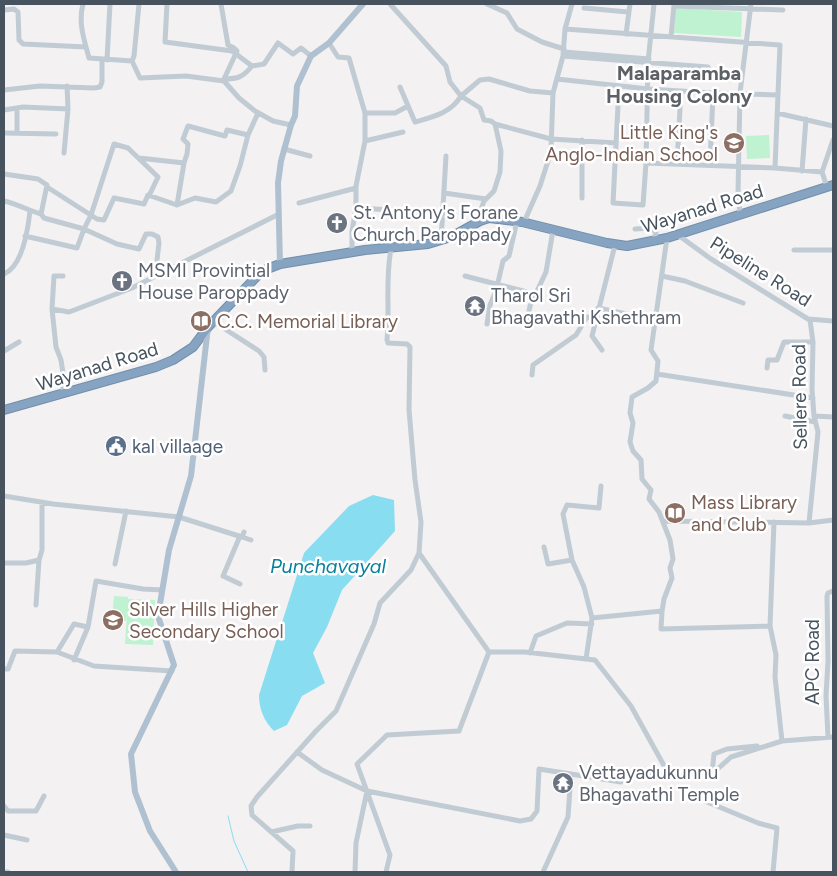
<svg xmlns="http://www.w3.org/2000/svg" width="837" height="876" viewBox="0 0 837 876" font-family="Figtree,sans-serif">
  <rect width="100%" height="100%" fill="#f3f1f1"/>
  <path fill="#bef2d1" d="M676,8L742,12L741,37L674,33Z
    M769,135L770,158L747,159L746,136Z
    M114,596L128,597V599L155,600L153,645L125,644L127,614L126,621L112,620Z"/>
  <path fill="#89ddf1" d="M373,495L394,500L395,531L342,590L327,627L313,653L325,683L302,696L287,725L274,731C264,721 259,709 259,695L304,553L349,506Z"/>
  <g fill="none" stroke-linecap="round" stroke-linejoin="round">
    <path stroke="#89ddf1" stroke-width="1" d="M228,816L234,841L248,872"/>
    <g stroke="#718fad" stroke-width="10">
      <path id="highway" d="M4,410L156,367L173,360L193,347L208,327L262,271L280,264L365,250L428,244L451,237L480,221L489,218L522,222L607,243L627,246L667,238L833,185"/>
    </g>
    <path stroke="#c1cbd3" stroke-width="5" d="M83,4C78,23 84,39 89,58L132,61L140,78L186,76L224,81L239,98L255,111L273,121L291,125
      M167,4L165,42L232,51L252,66
      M221,4L228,45L234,48L237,51L224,79
      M390,4L446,66L450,82L461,96C451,113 433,117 415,122L400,87
      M487,4L507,13L517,29L542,42L564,49
      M674,6L783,10
      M584,8L628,12
      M4,10L14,9L18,12L19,40L23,44L86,47
      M565,29L780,45L775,168
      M626,34L630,4
      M671,37L674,5
      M329,43L338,57L349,58L365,113H395L408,106
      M564,52L649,59
      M563,56L708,67
      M107,60L110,4
      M132,61L134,56L139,4
      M557,79L648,89L713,93L778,95
      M224,81V79C238,79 243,77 252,66L264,64L278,43L293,54L301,48L311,56
      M619,86L613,203L643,205L646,163L648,62L654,4
      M4,90L40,86L94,88L100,87L102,82V60
      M4,110L23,107L68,109L67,86
      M777,113L833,126
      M495,124L551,139L616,143
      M4,133L56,134
      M17,133V108
      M582,140V198
      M365,141V113
      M284,149L310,156
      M64,153L68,109
      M139,158L184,163
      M646,163L775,168L822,172L827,187
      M677,164L681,91
      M710,165L713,93
      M802,171L806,119
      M822,172L833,140
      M4,174L38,179L47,185L41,214L44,218L84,229L77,248L25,236
      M47,187L97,219L104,220L114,198L144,204L148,195L177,205L184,163L187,154L188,144L183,139L188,126L225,136L227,130L248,135
      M444,193L486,199
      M149,196L158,177L128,148L114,144L91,215L84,229L117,244L139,249L146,234H152L158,237L159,243L157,260L162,274
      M4,201C17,204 28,210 41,214
      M299,203L356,188
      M177,205L195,198L216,202L231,191L240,166L248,135L258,113
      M356,208L411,211
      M740,214L738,193L740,93L751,4
      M524,222L540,186L548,161L551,149L553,93L563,56L565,29L572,4
      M476,223L484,201L494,191L500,172L501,151L495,124L491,121L484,120L480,108L461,96L480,80L489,79L530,91L553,93
      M635,229L650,228L656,232L654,241
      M678,235L711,259L808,319L833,321
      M667,238L651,350L658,361L656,381L648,388L632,397L630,413L633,423L630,442L633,451L641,460L642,479L651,490L649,499L659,512L670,540L673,559L670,568L672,578L664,599L662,611L661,629L770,626
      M441,241L446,156
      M794,250H833
      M352,252V231L356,208V186L365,141L403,132
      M4,274C23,266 28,229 30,211
      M465,276L535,294
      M662,276L685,281L743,303
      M598,308L655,320
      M52,309L69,312L132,288L279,214
      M214,322L259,351L264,357L265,370
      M527,322L530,306L546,272L553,230
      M487,324L490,305L496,291L503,261L509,256L517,221
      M602,350L592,336L615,245
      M4,351L19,342
      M767,368L768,360H777L784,342H813
      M657,374L813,398
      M532,375L533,365L576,335L587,317L595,318
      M63,393V373L61,360L56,347L52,309L54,276H63
      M785,416L815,422
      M814,416L833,417
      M4,496L53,504L179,517L242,537L244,532
      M663,521L809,523L818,432L814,416L812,389L813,342L810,320
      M774,522L770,626L776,655L775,677L782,741
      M809,523L833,520
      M240,536L223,576L240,584
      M242,537L251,540
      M544,547L548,564L572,560L563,514L567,505L599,508L601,486
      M572,560L584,587L592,618L586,659
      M4,563H26L39,560L42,550V503
      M115,564L126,511
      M36,605L39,560
      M592,618L662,611
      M57,652L74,624L88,627
      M489,652H525L595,660L631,706L667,771L666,775L623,773L621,782L571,774L568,817L543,872
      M530,653L536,636L567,623L592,624
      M74,660L88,627L96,581L143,589L162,590
      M4,669H8L15,651L57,652L94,666L172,671
      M828,737L826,696L828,661L827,596L828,593L833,591
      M297,752L322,770L367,791
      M712,774L731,757L782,741L833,737
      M712,774L714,754L727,749L757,746
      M666,775L712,774
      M700,799L758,823L777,828L773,872
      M4,806L8,811H36L44,796
      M271,832L298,826H310
      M4,835L27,840
      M4,872H8
      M292,872L293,851L252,815L251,806L257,797L316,731L336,711L374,624L380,603L411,570L419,553L421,522L415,480L409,410L410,347L407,344L388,343L387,340C390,309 385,279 391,249
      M355,872L356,843L367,791L520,821L531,819L537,811L539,769L571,774
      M386,872L390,855L357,764L387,735L459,731L489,652L419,553"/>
    <path stroke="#afc1d0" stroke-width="6" d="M280,264L278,183L281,161L291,125L295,116L297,86L311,56L329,43L363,4
      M176,872L150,831L135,792L131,754L174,665L158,616L169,550L191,476L208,327"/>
    <use href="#highway" stroke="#86a4c1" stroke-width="8"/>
  </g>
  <defs>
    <g id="school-disc" transform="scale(1.125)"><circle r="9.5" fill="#8d6e63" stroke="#fff"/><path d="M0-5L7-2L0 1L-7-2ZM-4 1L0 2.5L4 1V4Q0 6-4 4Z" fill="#fff"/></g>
    <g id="church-disc" transform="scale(1.125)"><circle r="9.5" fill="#6b7280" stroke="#fff"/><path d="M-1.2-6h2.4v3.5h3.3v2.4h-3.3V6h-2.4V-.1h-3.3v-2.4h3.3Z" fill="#fff"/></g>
    <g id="temple-disc" transform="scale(1.125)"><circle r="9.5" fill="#6b7280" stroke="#fff"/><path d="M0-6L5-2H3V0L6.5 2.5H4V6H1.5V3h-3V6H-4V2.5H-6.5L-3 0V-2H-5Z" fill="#fff"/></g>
    <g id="library-disc" transform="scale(1.125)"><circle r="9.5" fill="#8d6e63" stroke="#fff"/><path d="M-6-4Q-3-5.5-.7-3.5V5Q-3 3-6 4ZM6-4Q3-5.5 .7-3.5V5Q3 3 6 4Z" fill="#fff"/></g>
    <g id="civic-disc" transform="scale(1.125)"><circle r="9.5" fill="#5c6f8a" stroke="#fff"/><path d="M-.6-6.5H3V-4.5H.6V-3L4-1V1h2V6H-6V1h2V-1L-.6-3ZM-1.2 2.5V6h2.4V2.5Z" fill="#fff"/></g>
  </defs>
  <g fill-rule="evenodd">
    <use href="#school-disc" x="734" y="143"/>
    <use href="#church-disc" x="337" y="223"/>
    <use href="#church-disc" x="122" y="281"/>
    <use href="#temple-disc" x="475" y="306"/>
    <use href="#library-disc" x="201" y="321"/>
    <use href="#civic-disc" x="116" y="446"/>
    <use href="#library-disc" x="675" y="513"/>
    <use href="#school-disc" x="113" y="620"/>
    <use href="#temple-disc" x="563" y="783"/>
  </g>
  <g text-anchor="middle" stroke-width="5" stroke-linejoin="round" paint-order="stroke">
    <g font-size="19" fill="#785e54" stroke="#fff" text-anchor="start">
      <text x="718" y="139" text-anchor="end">Little King's<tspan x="718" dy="22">Anglo-Indian School</tspan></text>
      <text x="217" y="328">C.C. Memorial Library</text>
      <text x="691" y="509">Mass Library<tspan x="691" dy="22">and Club</tspan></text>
      <text x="129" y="616">Silver Hills Higher<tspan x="129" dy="22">Secondary School</tspan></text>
    </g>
    <g font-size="19" fill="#47545f" stroke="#fff">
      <text transform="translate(702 208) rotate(-17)" y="7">Wayanad Road</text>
      <text transform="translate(761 271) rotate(32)" y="7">Pipeline Road</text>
      <text transform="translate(97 366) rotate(-17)" y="7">Wayanad Road</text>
      <text transform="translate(799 397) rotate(-91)" y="7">Sellere Road</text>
      <text transform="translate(812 662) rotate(-90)" y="7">APC Road</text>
    </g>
    <g font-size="19" fill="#5b616d" stroke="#fff" text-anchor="start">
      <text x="353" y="219">St. Antony's Forane<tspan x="353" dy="22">Church Paroppady</tspan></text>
      <text x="138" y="277">MSMI Provintial<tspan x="138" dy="22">House Paroppady</tspan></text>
      <text x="491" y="302">Tharol Sri<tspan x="491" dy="22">Bhagavathi Kshethram</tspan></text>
      <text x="579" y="779">Vettayadukunnu<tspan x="579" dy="22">Bhagavathi Temple</tspan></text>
    </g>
    <g font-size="19" fill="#4e5e75" stroke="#fff" text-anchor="start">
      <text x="132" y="453">kal villaage</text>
    </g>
    <g font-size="20" font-weight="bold" fill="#5d6166" stroke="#fff">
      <text x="679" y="80">Malaparamba<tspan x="679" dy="23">Housing Colony</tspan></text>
    </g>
    <g font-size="20" font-style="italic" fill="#07809c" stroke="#fff">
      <text x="328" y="573">Punchavayal</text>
    </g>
  </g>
  <rect width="837" height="876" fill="none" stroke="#47545f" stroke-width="10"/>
</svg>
